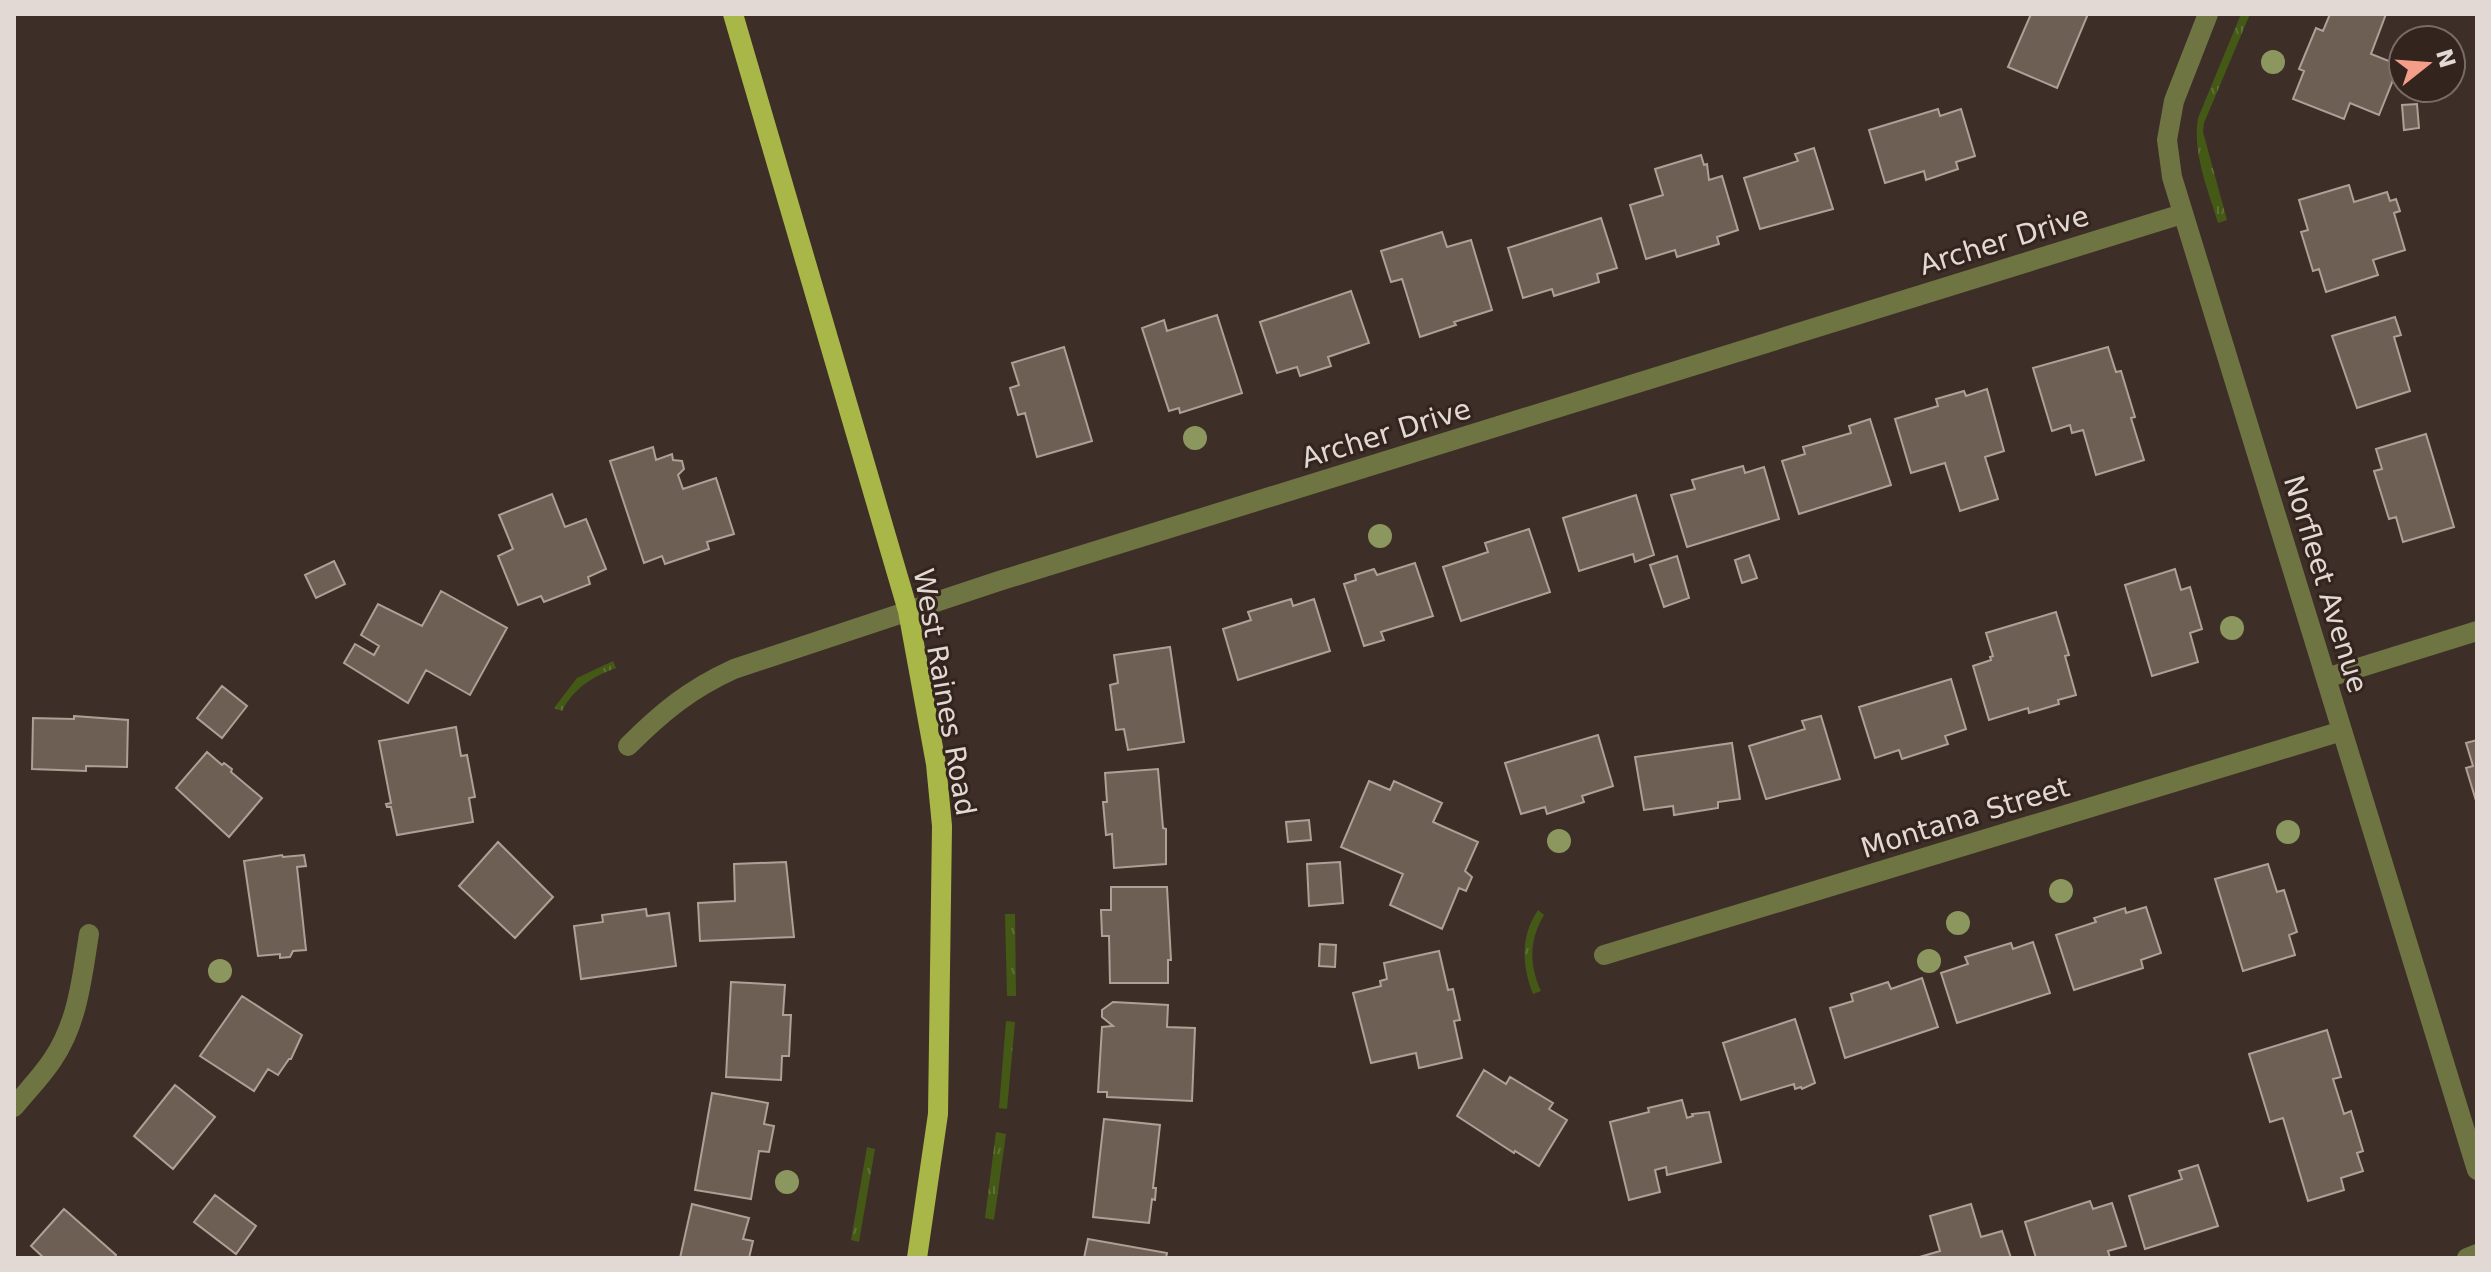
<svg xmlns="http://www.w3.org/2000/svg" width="2491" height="1272" viewBox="0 0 2491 1272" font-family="'DejaVu Sans',sans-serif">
  <defs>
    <pattern id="grass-tufts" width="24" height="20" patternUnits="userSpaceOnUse" patternTransform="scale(2)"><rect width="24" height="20" fill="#445916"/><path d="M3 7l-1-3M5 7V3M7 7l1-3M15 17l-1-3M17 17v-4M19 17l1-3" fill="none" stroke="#5f7037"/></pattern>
  </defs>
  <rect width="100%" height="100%" fill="#3d2e27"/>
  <path fill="url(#grass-tufts)" d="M2241,14H2250L2204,123L2203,132L2227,220L2218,223C2208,189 2192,153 2198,118Z
    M613,661L616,668C592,677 574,688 562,711L554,708L577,678Z
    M1538,910L1544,915C1529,940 1529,965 1541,991L1533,994C1522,966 1520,936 1538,910Z
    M1005,914H1015L1016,996H1007Z
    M1006,1021L1015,1022L1007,1109L999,1108Z
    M996,1132L1006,1134L994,1220L985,1218Z
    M867,1147L875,1149L859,1242L851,1240Z"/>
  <path fill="#6e5f55" stroke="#b09f94" stroke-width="2" d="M2031,14H2088L2057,88L2008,67Z
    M2330,14H2386L2371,54L2399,65L2379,115L2350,103L2344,119L2293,99L2304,71L2299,69L2316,28L2323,31Z
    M2417,104L2419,128L2404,130L2402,105Z
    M1938,109L1940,116L1961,109L1975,156L1956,162L1958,169L1926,180L1924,171L1885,183L1869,130Z
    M1814,148L1833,209L1760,229L1744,178L1798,161L1795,154Z
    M1701,155L1704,165L1707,164L1709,180L1722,176L1738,230L1717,237L1719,244L1677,257L1675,250L1646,259L1630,205L1663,195L1655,169Z
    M2349,185L2354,202L2387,192L2390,201L2396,199L2400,211L2394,213L2405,250L2373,260L2378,275L2326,292L2319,269L2313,271L2301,232L2308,230L2299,200Z
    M1601,218L1617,268L1597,274L1599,282L1554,296L1552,289L1523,298L1508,248Z
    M1442,232L1447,247L1471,240L1492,310L1454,322L1456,325L1420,337L1402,279L1391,282L1381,251Z
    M1351,291L1369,343L1328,357L1331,366L1300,376L1297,367L1277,373L1260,322Z
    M1217,315L1242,393L1180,413L1179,408L1169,411L1142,328L1164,320L1167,331Z
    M2395,317L2401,335L2394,337L2410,391L2357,408L2332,336Z
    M1064,347L1092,441L1037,457L1025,413L1018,415L1010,388L1019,385L1012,363Z
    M2108,347L2116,372L2121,371L2135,417L2131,418L2144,460L2096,475L2083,430L2072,433L2070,425L2052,431L2033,368Z
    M1987,389L2004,451L1985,457L1998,499L1960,511L1945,463L1911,473L1895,419L1938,406L1936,399L1964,391L1966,396Z
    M1870,419L1891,485L1799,514L1782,461L1805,454L1803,447L1851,433L1849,426Z
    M2426,434L2454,527L2403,542L2396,517L2389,519L2374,471L2382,469L2376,449Z
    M653,447L656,460L672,454L673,460L682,461L684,469L678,475L683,489L716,478L734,534L707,542L709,549L665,564L662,556L644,563L610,461Z
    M1743,466L1745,473L1764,467L1779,519L1687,547L1671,495L1695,489L1692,480Z
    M552,494L565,527L586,519L606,569L588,577L590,584L544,602L541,596L518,605L498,556L513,549L499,515Z
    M1636,495L1654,555L1635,562L1633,554L1579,571L1563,518Z
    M1529,529L1550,592L1461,621L1443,567L1488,552L1485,543Z
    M1749,555L1757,578L1742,583L1735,560Z
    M1677,556L1689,598L1664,607L1650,565Z
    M334,561L345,584L316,598L305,575Z
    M1415,563L1433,616L1381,632L1384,640L1364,646L1344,584L1356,580L1355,575L1374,569L1377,575Z
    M2175,569L2181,590L2190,587L2202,629L2190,633L2198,662L2152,676L2125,585Z
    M441,591L507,628L470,695L426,670L408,703L344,663L355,644L374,655L379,646L361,635L378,604L422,626Z
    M1291,599L1293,606L1314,599L1330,651L1238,680L1223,629L1251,620L1248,612Z
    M2056,612L2069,655L2065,656L2076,695L2058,700L2059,704L2029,713L2028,708L1989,720L1973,666L1991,660L1990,657L1993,656L1986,633Z
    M1170,647L1184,742L1128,750L1124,729L1116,730L1110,685L1118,683L1114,655Z
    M1951,679L1966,729L1945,736L1948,744L1902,759L1899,750L1875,758L1859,707Z
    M222,686L247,706L222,738L197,718Z
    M74,716L128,720L127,767L86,766V771L32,769L33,718L74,719Z
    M1821,716L1840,779L1766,799L1749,746L1805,729L1802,721Z
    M456,727L461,756L467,755L475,797L469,798L473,822L397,835L391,807H387L386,804L391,803L379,741Z
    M1598,735L1613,786L1582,796L1584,802L1547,814L1545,807L1521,814L1505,763Z
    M2477,740V804L2466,768L2473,766L2466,743Z
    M1732,743L1740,799L1718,802V808L1674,815L1673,806L1644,810L1635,757Z
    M207,752L222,765L224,763L232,769L231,772L262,798L229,837L176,788Z
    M1158,769L1163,828L1166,829V864L1114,868L1112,834L1106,835L1103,802H1107L1105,773Z
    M1369,781L1390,790L1394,781L1442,803L1433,822L1478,842L1465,871L1472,877L1466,891L1459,888L1442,929L1390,905L1403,874L1341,847Z
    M1309,820L1311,840L1288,842L1286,822Z
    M498,842L553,897L515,938L459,886Z
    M282,855L283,857L304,855L306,866L297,867L306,950L293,951L290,957L280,958V954L258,956L244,861Z
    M786,862L794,937L700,941L698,903L735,901L734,864Z
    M1340,862L1343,903L1309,906L1307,864Z
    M2268,864L2277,892L2284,890L2297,932L2289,935L2295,955L2243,971L2215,879Z
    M1111,887H1167L1171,960H1168V983H1110L1109,936H1102L1101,910H1111Z
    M2146,907L2161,953L2141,960L2143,968L2074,990L2056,935L2096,922L2094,918L2125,908L2126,913Z
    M646,909L647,916L669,913L676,966L581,979L574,926L603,922L602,915Z
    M2033,942L2050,993L1957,1023L1941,973L1968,964L1965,957L2011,943L2013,949Z
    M1320,944L1336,945L1335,967L1319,966Z
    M1439,951L1448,990L1453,989L1460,1020L1454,1021L1462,1058L1419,1068L1416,1053L1371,1063L1353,993L1381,986L1380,981L1387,979L1384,963Z
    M1922,978L1938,1027L1845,1058L1830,1008L1853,1001L1851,994L1888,982L1891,989Z
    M731,982L785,985L783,1015H791L789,1056H782L781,1080L726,1077Z
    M242,996L302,1035L291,1059H289L278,1075L268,1069L254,1091L200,1056Z
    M1113,1002L1168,1005L1167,1027L1195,1028L1192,1101L1107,1097V1092H1098L1102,1027L1113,1026L1102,1017V1010Z
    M1795,1019L1815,1083L1802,1089L1801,1087L1795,1089L1794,1084L1741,1100L1723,1043Z
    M2327,1030L2341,1077L2333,1079L2344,1114L2351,1111L2363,1151L2357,1153L2363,1171L2341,1178L2344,1190L2308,1201L2283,1118L2270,1122L2249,1054Z
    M1484,1070L1506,1084L1510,1077L1553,1103L1549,1109L1567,1120L1539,1166L1515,1151L1514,1153L1457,1116Z
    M175,1085L215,1117L173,1169L134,1136Z
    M712,1093L768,1103L764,1124L774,1126L769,1152L759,1151L751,1199L695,1190Z
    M1682,1100L1687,1118L1693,1116L1692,1114L1709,1112L1721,1162L1667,1175L1666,1167L1655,1170L1660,1192L1629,1200L1610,1122L1649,1112L1648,1108Z
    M1104,1119L1160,1125L1153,1188H1156L1155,1200L1152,1199L1149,1223L1093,1217Z
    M2198,1165L2218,1226L2145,1249L2129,1196L2182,1179L2179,1171Z
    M215,1195L256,1226L236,1254L194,1222Z
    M2090,1201L2093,1209L2112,1203L2126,1246L2108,1251L2110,1258H2036L2025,1222Z
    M692,1204L749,1218L743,1239L753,1241L749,1258H680Z
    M1971,1204L1981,1237L2002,1231L2011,1258H1916L1940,1251L1930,1216Z
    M64,1209L116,1255L114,1258H44L31,1246Z
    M1088,1239L1167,1253L1166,1258H1084Z"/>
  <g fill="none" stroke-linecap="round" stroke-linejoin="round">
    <path stroke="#6e7543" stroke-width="20" d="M2208,14L2174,101L2167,140L2172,177L2477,1170
      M2326,678L2477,631
      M628,746C662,712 690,689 734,669L999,581L2182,214
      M1604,955L2342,731
      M14,1107C27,1091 42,1076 53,1059C78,1022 82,977 89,934
      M2467,1258L2477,1254"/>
    <path stroke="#a9b748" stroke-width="20" d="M733,14L908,611L936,764L942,826L938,1114L917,1258"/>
  </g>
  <g fill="#8b975f">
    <circle cx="2273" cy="62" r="12"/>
    <circle cx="1195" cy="438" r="12"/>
    <circle cx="1380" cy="536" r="12"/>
    <circle cx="2232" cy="628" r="12"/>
    <circle cx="2288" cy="832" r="12"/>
    <circle cx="1559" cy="841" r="12"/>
    <circle cx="2061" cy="891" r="12"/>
    <circle cx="1958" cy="923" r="12"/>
    <circle cx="1929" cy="961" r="12"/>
    <circle cx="220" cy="971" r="12"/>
    <circle cx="787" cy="1182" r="12"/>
  </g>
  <g text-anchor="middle" stroke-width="6" stroke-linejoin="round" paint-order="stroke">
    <g font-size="28" fill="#e2d8d4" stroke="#33241d">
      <text transform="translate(2004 240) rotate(-17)" y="10">Archer Drive</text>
      <text transform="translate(1386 433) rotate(-17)" y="10">Archer Drive</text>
      <text transform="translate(2326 584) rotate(73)" y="10">Norfleet Avenue</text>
      <text transform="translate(945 692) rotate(80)" y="10">West Raines Road</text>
      <text transform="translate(1965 817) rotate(-17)" y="10">Montana Street</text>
    </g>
  </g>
  <rect width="2491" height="1272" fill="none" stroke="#e2d8d4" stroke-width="32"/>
  <g transform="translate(2427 64) rotate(73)"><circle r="38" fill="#33241d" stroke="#796c66" stroke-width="2"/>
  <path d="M0-6L14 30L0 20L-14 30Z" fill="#f49e8a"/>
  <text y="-12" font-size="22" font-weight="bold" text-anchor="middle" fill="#e2d8d4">N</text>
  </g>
</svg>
